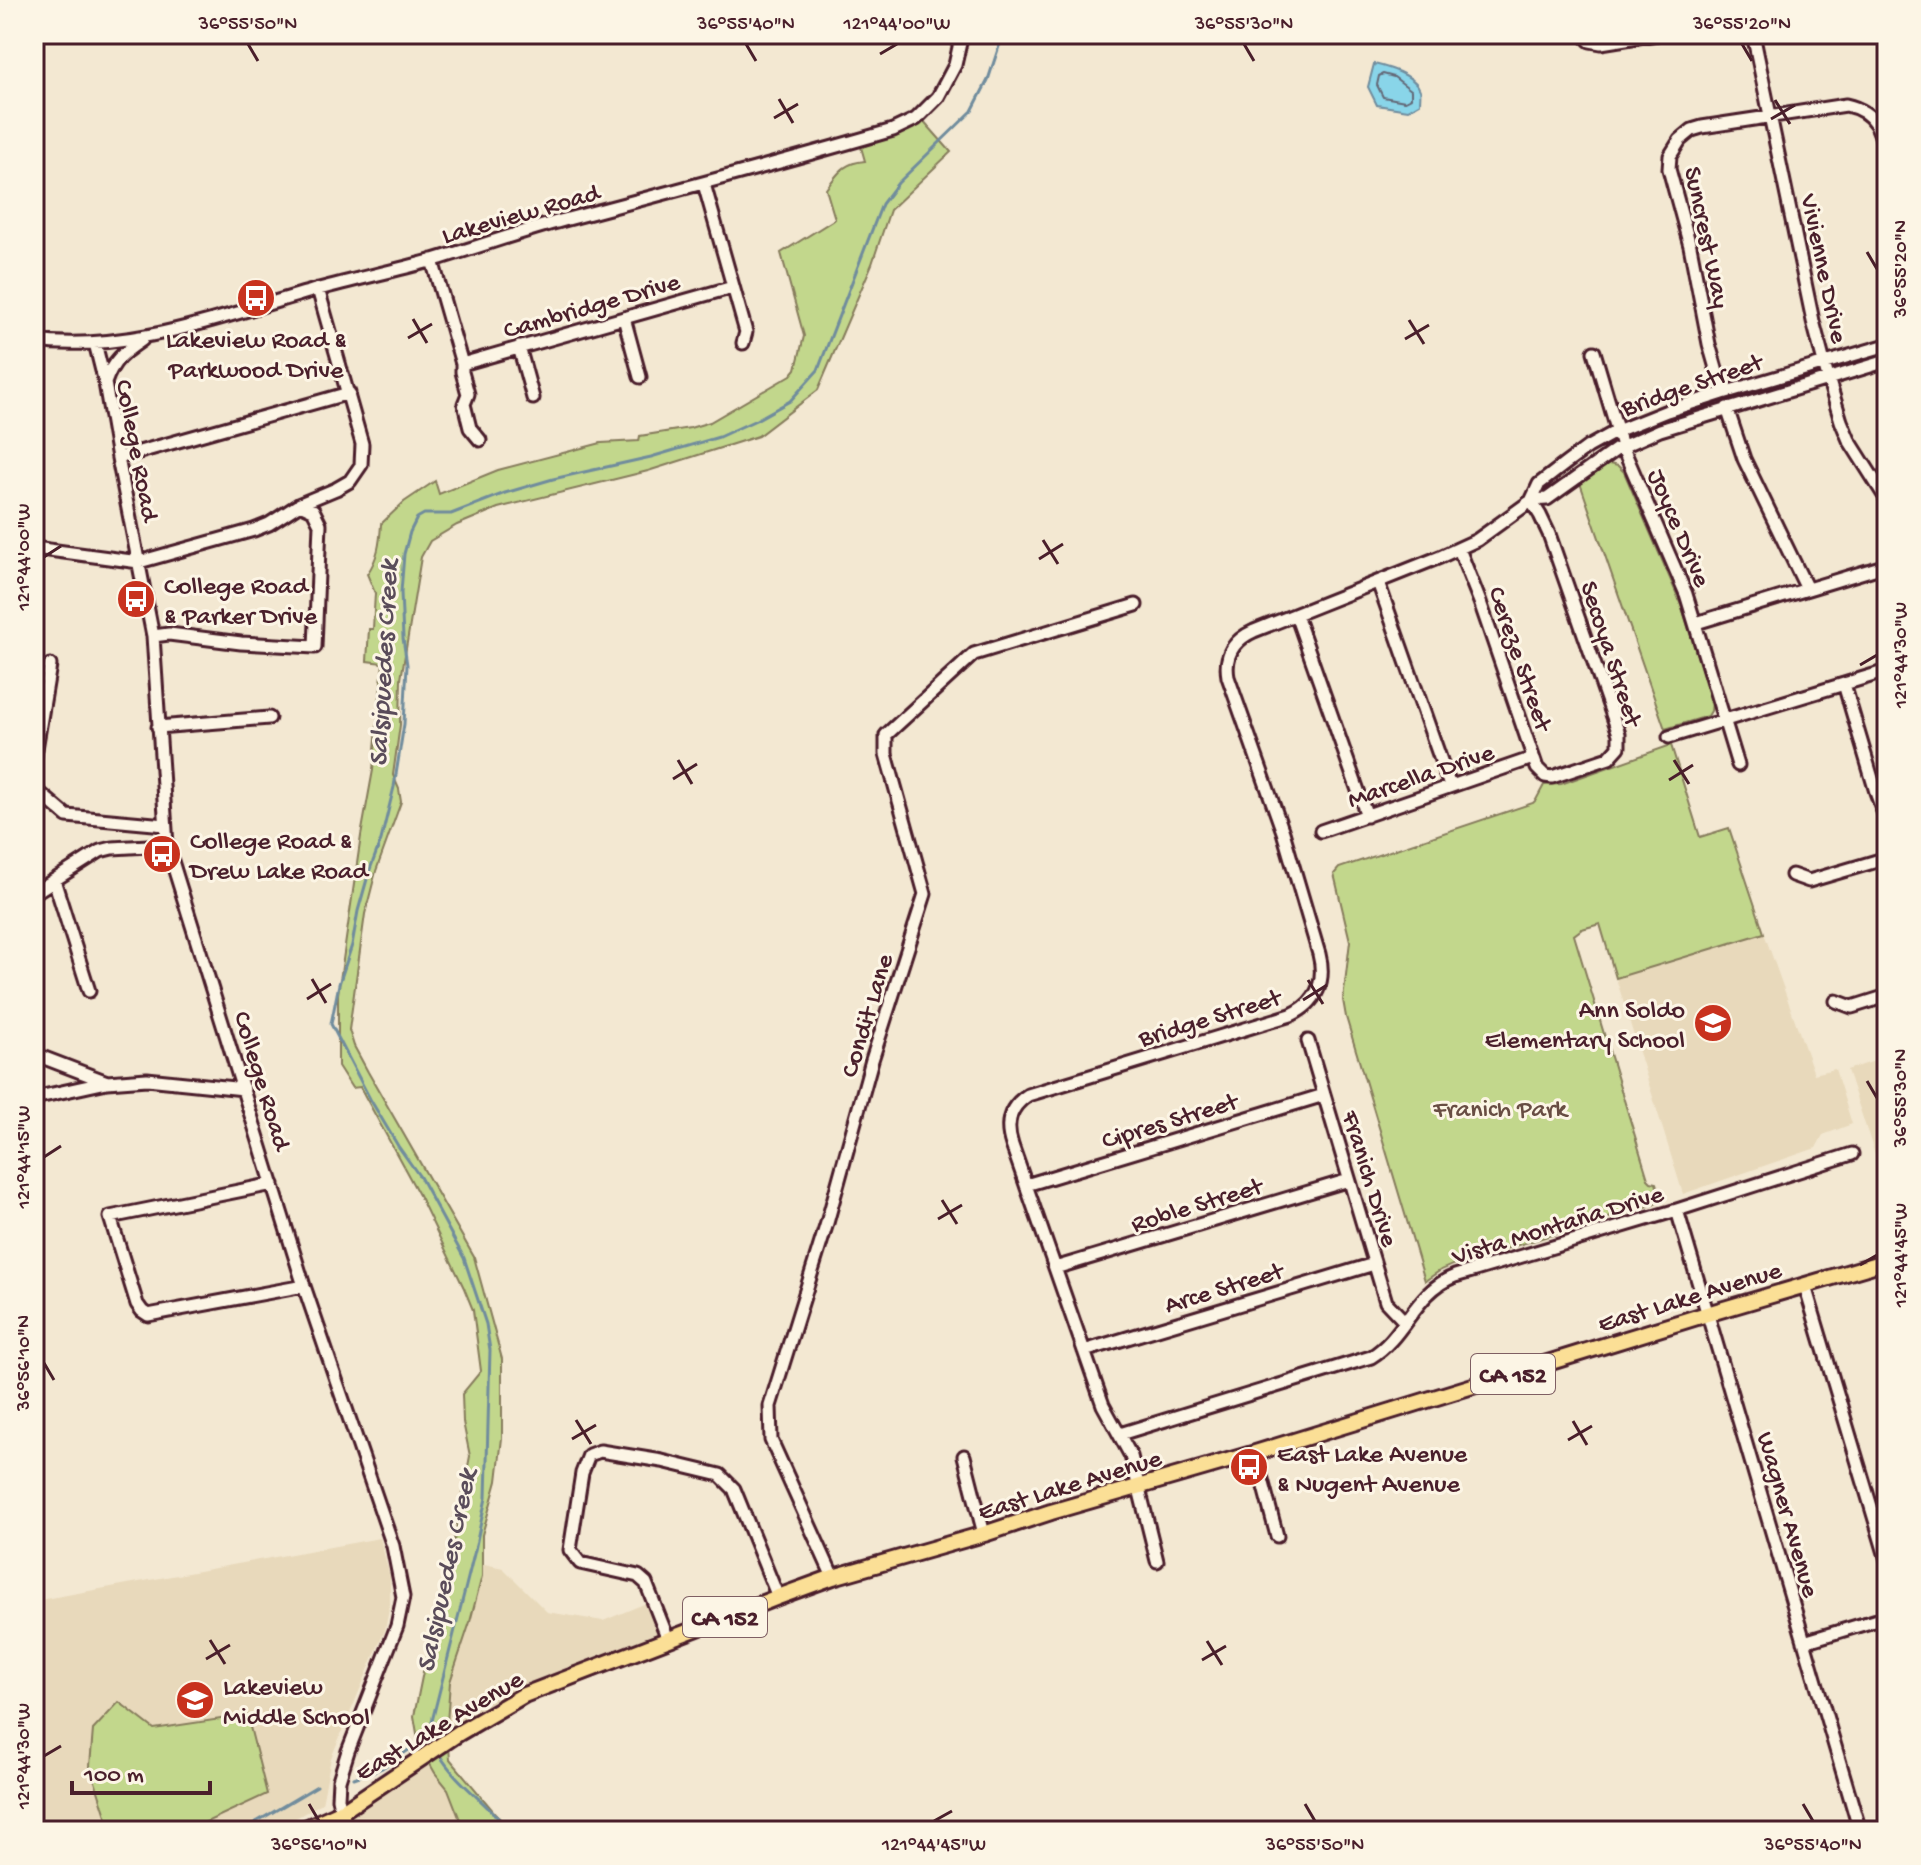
<svg xmlns="http://www.w3.org/2000/svg" width="1921" height="1865" viewBox="0 0 1921 1865" font-family="'Gochi Hand',sans-serif">
  <rect width="100%" height="100%" fill="#f3e8d2"/>
  <filter id="ink" filterUnits="userSpaceOnUse"><feTurbulence type="fractalNoise" baseFrequency=".0125" numOctaves="2"/><feDisplacementMap in="SourceGraphic" scale="16" xChannelSelector="R" yChannelSelector="G"/><feConvolveMatrix kernelMatrix="1 2 1 2 8 2 1 2 1" color-interpolation-filters="sRGB"/></filter>
  <g filter="url(#ink)">
    <path fill="#e8d9bb" d="M1764,933L1814,1074L1835,1069L1852,1124L1823,1135L1816,1148L1683,1194L1616,978Z
      M1887,1057V1191L1847,1070Z
      M380,1538L390,1577V1604L385,1630L331,1758L322,1803L273,1831H34V1601Z
      M452,1557L503,1568L547,1612L603,1621L656,1599L674,1640L570,1681L441,1741Z
      M439,1747L469,1831H302Z"/>
    <path fill="#c2d78c" stroke="#867b5c" stroke-width="2" d="M922,119L951,152L890,210L872,264L818,390L758,436L648,471L498,508L457,525L430,541L421,557L401,679L400,725L393,775L399,789L401,802L376,871L365,914L349,1030L354,1046L368,1072L474,1257L502,1359V1438L497,1481L482,1535V1576L470,1622L450,1682L447,1723L450,1759L510,1831H466L462,1825L448,1789L435,1773L419,1745L414,1716L425,1662L437,1628L446,1596L448,1572L470,1456L463,1422L462,1394L481,1371L473,1310L464,1288L419,1195L360,1087L352,1088L338,1066V994L361,836L373,770L383,663L367,661L369,629H373L375,593L367,574C378,559 380,542 381,524L404,502L435,481L439,494L498,470L601,443L639,441L640,436L690,428L710,422L791,375L796,369L804,336L781,253L835,219L826,189C839,172 843,163 865,161L861,147L906,131Z
      M1609,464L1618,466L1624,472L1681,604L1712,703L1711,711L1708,716L1665,729L1580,483Z
      M1671,745L1700,837L1729,828L1764,933L1616,978L1600,924L1582,929L1574,935L1648,1179L1651,1182L1656,1183C1658,1191 1663,1199 1655,1204L1455,1264L1441,1270L1425,1281L1346,1017L1343,1000L1350,941L1334,874L1339,868L1533,803L1536,800L1544,785L1561,784Z
      M119,1702L154,1729L247,1715L267,1794L187,1831H111L90,1766L93,1730Z"/>
    <path fill="#89d5e9" stroke="#708c9d" stroke-width="2" d="M1374,64C1387,67 1415,75 1420,90C1421,91 1420,101 1420,103L1408,110L1377,105L1368,87Z"/>
    <g fill="none" stroke-linecap="round" stroke-linejoin="round">
      <path stroke="#636877" stroke-width="2" d="M1383,74L1394,77L1411,90V98L1405,101L1383,97L1377,85L1379,76Z"/>
      <path stroke="#708c9d" stroke-width="3" d="M439,1754C457,1784 488,1803 509,1831
        M354,1778L382,1768L428,1737L475,1550L486,1498L490,1350L486,1324L464,1258L420,1177L398,1146L370,1099L331,1024L339,984L352,945L358,911L369,872L381,840L394,787L404,724L407,665L403,638L401,592L404,554L410,532L417,518L424,514H451L505,493L553,479L651,457L719,437L756,420L790,401L818,370L882,204L898,183L972,111L988,80L1003,34
        M241,1831L317,1786"/>
      <g stroke="#4a1f2b" stroke-width="17">
        <path id="minor" d="M1583,34L1590,41L1601,43L1657,34
          M1753,34L1813,321L1828,378L1841,421L1849,440L1887,500
          M704,184L746,332L743,343
          M432,260L462,364V372L468,394L464,404L470,428L480,440
          M624,318L640,377
          M34,341C132,353 225,315 319,289C356,279 393,271 430,261C475,248 519,232 564,220C674,191 783,162 893,130L916,119L938,97L955,65L962,34
          M95,343L105,383L118,458L153,636L167,845L304,1286L393,1546L403,1597L397,1626L348,1751L339,1780L338,1798L341,1812
          M519,347L533,398
          M1594,352L1622,446L1686,594L1738,765
          M462,364L733,287
          M105,383C113,360 123,353 142,340
          M1723,393L1709,344L1690,246L1669,169L1670,156L1680,140L1692,130L1702,127L1846,105C1877,112 1881,131 1887,159
          M1727,408L1744,459L1807,589
          M118,458L349,393
          M1532,500L1547,499L1617,449L1660,430L1887,361
          M34,548L139,562L254,530L269,524L300,504L336,489L350,481L361,465L362,444L318,289
          M1459,549L1480,602L1537,768L1545,776L1552,777L1609,758L1619,747V734L1549,534L1540,515L1531,501
          M1378,582L1450,786
          M1296,615L1367,816
          M1696,623L1887,565
          M153,636L169,634L241,643L315,647L320,524L313,510L300,504
          M1844,684L1876,792L1887,822
          M158,727L269,718
          M1669,737L1887,671
          M34,761L50,665
          M34,788L67,816L165,825
          M1321,831L1533,758
          M1792,875L1809,881L1887,858
          M54,880L89,991
          M34,893L100,851L112,848L167,845
          M1836,1001L1852,1007L1887,996
          M1308,1041L1386,1302L1405,1322
          M34,1054L107,1082
          M34,1098L107,1082L147,1079L244,1089
          M273,1184L110,1217L137,1304L142,1311L148,1315L304,1286
          M1026,1185L1324,1095
          M1677,1210L1860,1831
          M1055,1268L1349,1180
          M1805,1286L1887,1560
          M1084,1351L1374,1264
          M1120,1434L1371,1357C1406,1336 1414,1292 1455,1276L1677,1210L1852,1154
          M1255,1453L1277,1536
          M964,1456L984,1534
          M1157,1561L1131,1456L1103,1405L1012,1145C1005,1124 1009,1107 1028,1095L1291,1015C1317,1003 1326,981 1319,954L1283,832L1228,677C1224,655 1234,640 1254,631L1440,557L1477,540L1531,501L1539,484L1565,464L1588,447L1617,431L1667,411L1723,393L1887,345
          M833,1577L771,1440L770,1406L827,1223L872,1060L925,894L886,754V735L974,654L1136,605
          M668,1639L646,1583L638,1576L580,1563L570,1550L582,1473L589,1455L600,1451L662,1461L720,1475L734,1489L778,1597
          M1804,1642L1887,1617"/>
      </g>
      <g stroke="#4a1f2b" stroke-width="20">
        <path id="major" d="M341,1812L345,1831
          M299,1831L341,1812L459,1733L524,1695L778,1597L833,1577L984,1534L1051,1512L1255,1453L1707,1314L1887,1261"/>
      </g>
      <use href="#minor" stroke="#fcf5e5" stroke-width="11"/>
      <use href="#major" stroke="#fbdf96" stroke-width="14"/>
    </g>
  </g>
  <path fill="none" stroke="#4a1f2b" stroke-width="3" d="M248,44L258,61M746,44L756,61M1244,44L1254,61M1742,44L1752,61M880,54L897,44M779,99L793,123M1775,100L1790,124M774,118L798,104M1771,119L1795,105M1867,252L1877,269M413,319L427,343M1409,320L1424,344M408,338L432,324M1405,339L1429,325M1043,540L1058,564M44,557L61,546M1039,559L1063,544M1860,665L1877,655M678,760L692,784M1674,760L1689,784M673,779L697,764M1669,780L1693,765M312,979L326,1003M1308,980L1323,1004M307,999L331,984M1303,1000L1327,985M1867,1081L1877,1098M44,1157L61,1146M942,1200L957,1224M938,1219L962,1205M1860,1265L1877,1255M44,1363L54,1380M576,1420L591,1444M1573,1421L1587,1445M572,1439L596,1425M1568,1440L1592,1426M210,1640L225,1664M1207,1641L1222,1665M206,1659L230,1645M1202,1660L1226,1646M44,1756L61,1746M309,1804L319,1821M1305,1804L1315,1821M1803,1804L1813,1821M934,1821L952,1811"/>
  <defs>
    <g id="bus-disc" transform="scale(2)"><circle r="9.5" fill="#c8321e" stroke="#fcf5e5"/><path d="M-5-6H5V4H4V6H2V4H-2V6H-4V4H-5ZM-3.5-4V0h7V-4ZM-3.5 1.2v1.5H-2V1.2ZM2 1.2v1.5H3.5V1.2Z" fill="#fff"/></g>
    <g id="school-disc" transform="scale(2)"><circle r="9.5" fill="#c8321e" stroke="#fcf5e5"/><path d="M0-5L7-2L0 1L-7-2ZM-4 1L0 2.5L4 1V4Q0 6-4 4Z" fill="#fff"/></g>
  </defs>
  <g fill-rule="evenodd">
    <use href="#bus-disc" x="256" y="298"/>
    <use href="#bus-disc" x="136" y="599"/>
    <use href="#bus-disc" x="162" y="854"/>
    <use href="#school-disc" x="1713" y="1023"/>
    <use href="#bus-disc" x="1249" y="1467"/>
    <use href="#school-disc" x="195" y="1700"/>
  </g>
  <g text-anchor="middle" stroke-width="6" stroke-linejoin="round" paint-order="stroke">
    <g fill="#fcf5e5" stroke="#7f5f63" stroke-width="2">
      <rect x="1471" y="1354" width="84" height="40" rx="6"/>
      <rect x="683" y="1597" width="84" height="40" rx="6"/>
    </g>
    <g font-size="24" font-weight="bold" fill="#4a1f2b">
      <text x="1513" y="1382">CA 152</text>
      <text x="725" y="1625">CA 152</text>
    </g>
    <g font-size="26" fill="#4a1f2b" stroke="#fcf5e5">
      <text transform="translate(520 212) rotate(-16)" y="9">Lakeview Road</text>
      <text transform="translate(1709 237) rotate(78)" y="9">Suncrest Way</text>
      <text transform="translate(1826 268) rotate(78)" y="9">Vivienne Drive</text>
      <text transform="translate(591 304) rotate(-16)" y="9">Cambridge Drive</text>
      <text transform="translate(1691 383) rotate(-19)" y="9">Bridge Street</text>
      <text transform="translate(139 450) rotate(79)" y="9">College Road</text>
      <text transform="translate(1681 527) rotate(67)" y="9">Joyce Drive</text>
      <text transform="translate(1613 653) rotate(72)" y="9">Secoya Street</text>
      <text transform="translate(1522 658) rotate(71)" y="9">Cereze Street</text>
      <text transform="translate(1420 774) rotate(-19)" y="9">Marcella Drive</text>
      <text transform="translate(865 1015) rotate(-73)" y="9">Condit Lane</text>
      <text transform="translate(1209 1016) rotate(-17)" y="9">Bridge Street</text>
      <text transform="translate(264 1080) rotate(73)" y="9">College Road</text>
      <text transform="translate(1169 1119) rotate(-17)" y="9">Cipres Street</text>
      <text transform="translate(1372 1178) rotate(73)" y="9">Franich Drive</text>
      <text transform="translate(1196 1203) rotate(-17)" y="9">Roble Street</text>
      <text transform="translate(1557 1223) rotate(-17)" y="9">Vista Montaña Drive</text>
      <text transform="translate(1223 1286) rotate(-17)" y="9">Arce Street</text>
      <text transform="translate(1689 1295) rotate(-17)" y="9">East Lake Avenue</text>
      <text transform="translate(1069 1483) rotate(-17)" y="9">East Lake Avenue</text>
      <text transform="translate(1790 1514) rotate(74)" y="9">Wagner Avenue</text>
      <text transform="translate(438 1724) rotate(-31)" y="9">East Lake Avenue</text>
    </g>
    <g font-size="26" fill="#4a1f2b" stroke="#fcf5e5" text-anchor="start">
      <text x="256" y="347" text-anchor="middle">Lakeview Road &amp;<tspan x="256" dy="30">Parkwood Drive</tspan></text>
      <text x="164" y="593">College Road<tspan x="164" dy="30">&amp; Parker Drive</tspan></text>
      <text x="190" y="848">College Road &amp;<tspan x="190" dy="30">Drew Lake Road</tspan></text>
      <text x="1685" y="1017" text-anchor="end">Ann Soldo<tspan x="1685" dy="30">Elementary School</tspan></text>
      <text x="1277" y="1461">East Lake Avenue<tspan x="1277" dy="30">&amp; Nugent Avenue</tspan></text>
      <text x="223" y="1694">Lakeview<tspan x="223" dy="30">Middle School</tspan></text>
    </g>
    <g font-size="26" fill="#684d43" stroke="#fcf5e5">
      <text x="1500" y="1116">Franich Park</text>
    </g>
    <g font-size="28" font-style="italic" fill="#5a4c5a" stroke="#fcf5e5">
      <text transform="translate(381 663) rotate(-87)" y="10">Salsipuedes Creek</text>
      <text transform="translate(444 1570) rotate(-78)" y="10">Salsipuedes Creek</text>
    </g>
  </g>
  <rect width="1921" height="1865" fill="none" stroke="#fcf5e5" stroke-width="88"/>
  <path d="M72 1781v12h138v-12" fill="none" stroke="#4a1f2b" stroke-width="4"/>
  <text x="84" y="1781" font-size="24" fill="#4a1f2b" stroke="#fcf5e5" stroke-width="6" paint-order="stroke">100 m</text>
  <rect x="44" y="44" width="1833" height="1777" fill="none" stroke="#4a1f2b" stroke-width="3"/>
  <g font-size="20" text-anchor="middle" fill="#4a1f2b">
    <text x="248" y="29">36°55'50"N</text>
    <text x="746" y="29">36°55'40"N</text>
    <text x="897" y="29">121°44'00"W</text>
    <text x="1244" y="29">36°55'30"N</text>
    <text x="1742" y="29">36°55'20"N</text>
    <text transform="translate(1899 269) rotate(-90)" y="7">36°55'20"N</text>
    <text transform="translate(22 557) rotate(-90)" y="7">121°44'00"W</text>
    <text transform="translate(1899 655) rotate(-90)" y="7">121°44'30"W</text>
    <text transform="translate(1899 1098) rotate(-90)" y="7">36°55'30"N</text>
    <text transform="translate(22 1157) rotate(-90)" y="7">121°44'15"W</text>
    <text transform="translate(1899 1255) rotate(-90)" y="7">121°44'45"W</text>
    <text transform="translate(22 1363) rotate(-90)" y="7">36°56'10"N</text>
    <text transform="translate(22 1756) rotate(-90)" y="7">121°44'30"W</text>
    <text x="319" y="1850">36°56'10"N</text>
    <text x="934" y="1850">121°44'45"W</text>
    <text x="1315" y="1850">36°55'50"N</text>
    <text x="1813" y="1850">36°55'40"N</text>
  </g>
</svg>
